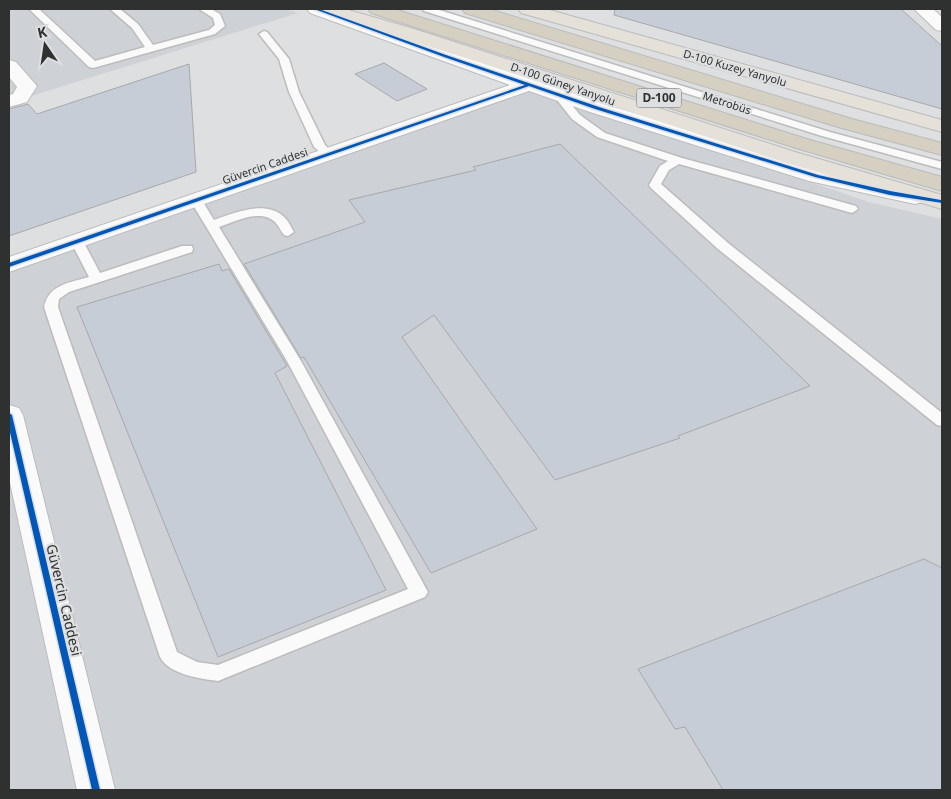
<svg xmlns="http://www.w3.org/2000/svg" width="951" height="799" viewBox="0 0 951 799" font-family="'Noto Sans',sans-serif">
  <rect width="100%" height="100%" fill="#dedfe0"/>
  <path fill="#ced1d6" d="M9,9H285L298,13L9,103Z
    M517,83L869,202L942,219V790H9V260Z"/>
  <path fill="#c7cdd7" stroke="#a8a8a9" d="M615,9H901L942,46V109L614,15Z
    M384,63L427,89L397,101L355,74Z
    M189,64L196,172L9,236V109L28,104L37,114Z
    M560,144L810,386L678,436L680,438L555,480L434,315L402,337L537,529L431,573L304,357L301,358L244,264L365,222L349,200L476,170L473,167Z
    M219,264L222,271L229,269L287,366L275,373L386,590L218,657L77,307Z
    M924,559L942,568V790H723L685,727L675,729L638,669Z"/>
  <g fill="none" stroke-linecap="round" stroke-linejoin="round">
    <g stroke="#bcbcbd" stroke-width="3">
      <path id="lane" d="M29,9H39L95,61L145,47L132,28L110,9H120L138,24L153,45L209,30L215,25L213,18L199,9H211L220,14L225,26L215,34L93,68L89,67Z
        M422,9H436L830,132L942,162V169L822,136L424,11Z
        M264,31L267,32L289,59L299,92L325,145L334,154L332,156H324L314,147L289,92L279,59L259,34Z
        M558,92L562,93L580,115L605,133L682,158L856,206L858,209L852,213L679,164L669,170L661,184L728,243L942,413V426L937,425L718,249L651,188L649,185L660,166L668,161L597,137L572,119L553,95Z
        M196,196L200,197L214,220C234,213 264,200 283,216C288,220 291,227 294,232L288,236L284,235C281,231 278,225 275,222C260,208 235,222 219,227L301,361L428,592L425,597L218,681C201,679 168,674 160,657L44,307C49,284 69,283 89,277L71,242L72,239H82L100,273L182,246H192L193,249L192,252L69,292L59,299L58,307L177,652L197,662L218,665L408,589L287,361L190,200Z"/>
    </g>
    <g stroke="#bcbcbd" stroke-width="2">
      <path id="street" d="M307,9H332L604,104L822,170L923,192L926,197L923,202L915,204L809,181L590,112L529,91L9,272V257L510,85L310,13Z
        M914,9H933L942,17V31L936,30Z
        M9,60L16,62L37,86L27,102L9,107V95L13,94L17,87L9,77Z
        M9,405L19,408L23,415L115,790H77L9,478Z"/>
    </g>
    <g stroke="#babbbb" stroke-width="2">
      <path id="primary" d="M318,9H345L411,28L795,152L942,195V209L780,161L475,61L321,13Z
        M518,9H546L942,120V132L521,13Z"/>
    </g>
    <g stroke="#babbbb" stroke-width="2">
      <path id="highway" d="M368,9H394L810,140L942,177V191L796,148L371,13Z
        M462,9H489L852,119L942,143V155L838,127L465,13Z"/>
    </g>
    <use href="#lane" fill="#fafafa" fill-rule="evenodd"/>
    <use href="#street" fill="#fafafa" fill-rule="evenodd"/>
    <use href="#primary" fill="#e5e1d9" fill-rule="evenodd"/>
    <use href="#highway" fill="#d6d0c3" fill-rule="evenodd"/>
    <g stroke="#dddfe1" stroke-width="3">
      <path id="cycleway" d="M314,9H319L446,55L599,107L818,175L890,191L941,200L942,201V203L890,195L815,177L595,109L529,86L9,267V263L525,85L444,57Z
        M9,413L12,415L100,790H92L9,428Z"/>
    </g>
    <use href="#cycleway" fill="#0057b8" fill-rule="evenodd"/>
  </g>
  <g text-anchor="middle" stroke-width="4.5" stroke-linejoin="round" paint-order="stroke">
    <g font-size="11" fill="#2f3030" stroke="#dddfe1">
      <text transform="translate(735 68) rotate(16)" y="4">D-100 Kuzey Yanyolu</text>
      <text transform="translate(563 84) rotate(19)" y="4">D-100 Güney Yanyolu</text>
      <text transform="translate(727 103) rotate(18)" y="4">Metrobüs</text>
      <text transform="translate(265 166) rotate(-19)" y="4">Güvercin Caddesi</text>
    </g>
    <rect fill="#dddfe1" stroke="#636465" stroke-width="1" x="636.5" y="88.5" width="45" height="19" rx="4"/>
    <g font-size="12" font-weight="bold" fill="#2f3030">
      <text x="659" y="102">D-100</text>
    </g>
    <g font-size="14" fill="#2f3030" stroke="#dddfe1">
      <text transform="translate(64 600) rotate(77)" y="5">Güvercin Caddesi</text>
    </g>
  </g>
  <rect width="951" height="799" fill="none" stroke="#2f3030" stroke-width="20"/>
  <g transform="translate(45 45) rotate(347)" stroke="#dddfe1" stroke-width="4" paint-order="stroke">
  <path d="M0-4L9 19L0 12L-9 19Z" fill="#2f3030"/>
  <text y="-8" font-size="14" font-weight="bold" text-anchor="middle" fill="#2f3030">K</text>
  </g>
</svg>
